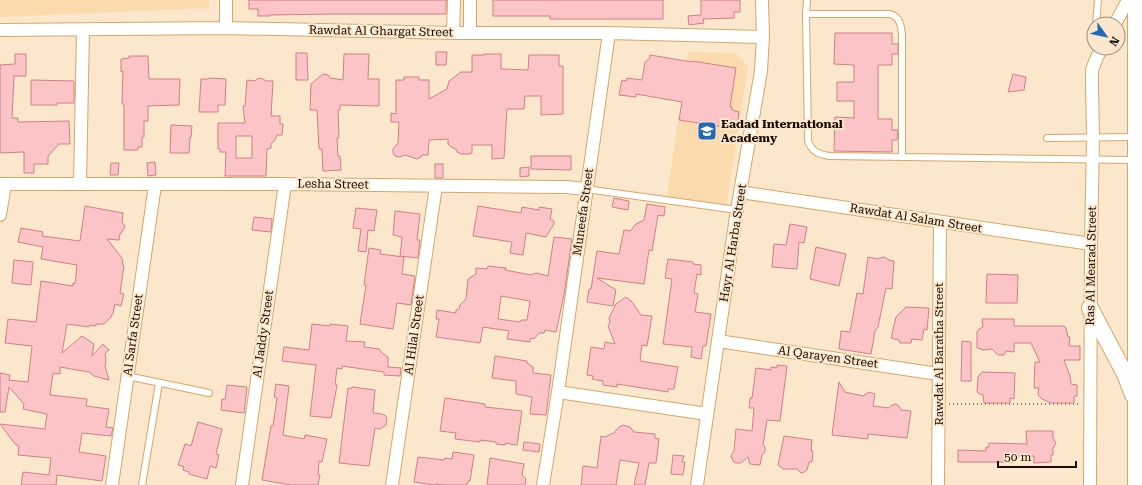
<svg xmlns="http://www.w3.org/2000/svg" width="1142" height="485" viewBox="0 0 1142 485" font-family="'Roboto Serif',serif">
  <rect width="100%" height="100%" fill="#fbe7cc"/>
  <path fill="#fbdaae" d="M0,0H209V8L0,17Z
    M688,52L736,53L748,66L726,207L667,197Z"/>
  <path fill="#fbc5c8" stroke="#d27f86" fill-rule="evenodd" d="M249,0H446V14H333L270,15V16H258V9H249Z
    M493,0H663V19H550V16H493Z
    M701,0H740V12H734V18L703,19L704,23L689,25L688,16L701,15Z
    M835,33H892V44H898V54H892V65H878V119H892V130H898L897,140H892V152L834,151L835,117L854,118V101H837V82H854V65L834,64Z
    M436,52H447L446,65H436Z
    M296,53H307L308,80H296Z
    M15,54H26V76H14L12,118H18V122L69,121L70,144H59L48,156V164H34V173H24V152L0,153V65L15,64Z
    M344,54H369L368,79H379V106L340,105V110H338L339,138H337L338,156H340L341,170L323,171L322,149H319L317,110H310L311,84L323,74L328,75L330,78L343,80Z
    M484,54H501V69L528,70L529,55H559V66H563V114L541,115V96H525L524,109H507L504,158L492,159V145H472V153L468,154H461L457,152V150L451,147L448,144V139L429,140L428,155H422L421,157L417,159L405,155L399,157L395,156L393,153V149L398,143L399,122H391V113L396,114V80H404V77H419V80H429V99L447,89L449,81L461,72H472V55H484Z
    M650,55L692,62V61L736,68L730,107H732V110L739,112L737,129L679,120L682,102L636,94V97L619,95L622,80L626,81L627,78L642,80L645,62L650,58Z
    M129,56H148L149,79H180L179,105L148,106V121H144V137H142V147H138V150H124V104H122L123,71L121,72V59L129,58Z
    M1013,74L1026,77L1024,90L1008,92Z
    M209,78L226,79L225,105H218V112H199L201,79H208Z
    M258,78L263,79L266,81H273L271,116H280V124H283L282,135H277L275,140L271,144V148L267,149L266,176H225L226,152H220V149H218V123H245L243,106H245L247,80L255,81ZM236,136H252V158H236Z
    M31,80L74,81V103H57V105H31Z
    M171,125L192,126L191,137H190L189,153H170Z
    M531,156H571V170L531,169Z
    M155,162L156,175L148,176L147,163Z
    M111,163H119L118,175H110Z
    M435,164H443V178H435Z
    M529,167V176L520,177V168Z
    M614,198L629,201L628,210L612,207Z
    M647,204L665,207L664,216L658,215L652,251L649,250L644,284L597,278L616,290L613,306L587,302L589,289H591L597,251L619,254L624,230L630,231L636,224L644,220Z
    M85,206L123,213L122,222L125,226L124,229L120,234L119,240L107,239L122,258L123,266H124L120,293L124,294L121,306L115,304L113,313L111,317L104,324H96V326L90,325L89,327L67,324L62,353L82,336L94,344L92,356L103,344L109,350L105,354L106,360L105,366L109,380L94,376L89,372L60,367V374L53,373L50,395L87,399L86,406L109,409L106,427L113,428L111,436L82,433L79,452L106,456L102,481L57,475L56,485H21L23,472L49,475L51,458L18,455L19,446L15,444L0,424L45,429L47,414L23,409L24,404L9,387L5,412H0V373L10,375L9,380L28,382L32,346L5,343L8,319L36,322L41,281L73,286V283L75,284L77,265L41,259L43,247L18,242L21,228L43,232L42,236L80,241Z
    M478,206L521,213L522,207L539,210V207L552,209L550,219L554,221V224L546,237L526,233L523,255L510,253L512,242L473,236Z
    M356,208L377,210L374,231L368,230L366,252L358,251L361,229L353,228Z
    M395,211L420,214L417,240H420L418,258L400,256L402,237L393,235Z
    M254,217L272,219L271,232L252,230Z
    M790,224L807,227L804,243L799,242L797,269L772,267L774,244L786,245Z
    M554,237L572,239L564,295L556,332L545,330L544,333H539L535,338L530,339V342L507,339L509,331L483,327L480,343L436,337L439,319H436L437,310L456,313V310L459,309L460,305L466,299L468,279L476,274V268L487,269L488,266L506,268L505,270L531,275L536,273L548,276ZM501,296L530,301L527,320H521L520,322L498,319Z
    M816,247L846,254L839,286L810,279Z
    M369,248L381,250L380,254L404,257L402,274L415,276L411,305L397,303L393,329L360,324L366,285H364Z
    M868,257L878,259L880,258L884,257L889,260L894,261L892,289L886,288L878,327L875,331L871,354L839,349L841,331L850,332L857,293L863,294Z
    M668,259L693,262V264L701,265V275L697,274L694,293L698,294L695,312L711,314L706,346H703L701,359L691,357L692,347L663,344L672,279L665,278Z
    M14,260L33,262L31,285L12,283Z
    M987,274L1018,275L1017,303H986Z
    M626,297L632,302L641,315L652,316L647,346L642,345L640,361L678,367L674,389H668V392L617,384V387L603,385V381L592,379L593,376L587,375L591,347L604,349L605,342L615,344L608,326L610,323L609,318L616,304Z
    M906,307L929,308L927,330L924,329L922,340L912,339L911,343H900L899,340L891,338L896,317Z
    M982,319H1014V326H1064L1066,328L1068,337H1070L1069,346H1080V360H1064L1070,376L1071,384L1077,385V396H1074V403H1051L1042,399L1038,395L1039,388H1034L1035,362H1040L1031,343H1014V352L1006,351L1004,355H998L992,349L984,350L977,348V332L979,329L983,327Z
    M312,324L330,326V324L348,326L346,341L365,342L364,347L379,349L382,353L388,357V367L401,368L400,376L384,375V372L342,366V369L337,368L335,384L337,385L331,418L310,416L316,365L282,361L284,347L309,350Z
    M962,341L971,342V381H961Z
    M495,356L527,361V363L533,367V373L551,375L546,415L530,414L532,397L516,394V381L492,378Z
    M777,365L787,366L780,421L767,420L763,445L765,447V452L762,455L760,465L750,464L748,457L741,463H736L733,461L731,456L734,451L736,429L752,431L754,408H749L750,398H752L756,368L771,370V367L777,368Z
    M982,372L1015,373L1014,399L1010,398V403H984L983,395L980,394L977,392L978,377Z
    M839,382L845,392L863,396L869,392L875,394L873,406L889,408L892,405L896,404L899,406L901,410L911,411L907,438L868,434V439L832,435Z
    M276,384L289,386L283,435L304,439L305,435L327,439L322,462L319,461L318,475H320L318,485H291L262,480L271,426H273L277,398L274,397Z
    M227,385L247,387L244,413L221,410L222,399L225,400Z
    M352,387L375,390L373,413L382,414L386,416L387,420L386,425L380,429L375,428L369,466L339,463L348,388L351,389Z
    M445,398L485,404V407L522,411L517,445L505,443V445L496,444V442L480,440V442L455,439L456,433L440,431Z
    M198,422L222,429L216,454L219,455L216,468L210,466L207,479L189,474V472L183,470L184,467L178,465L185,444L191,446Z
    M623,425L630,427L634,432L655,434V438L659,439L656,463H649L645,485H634L639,463L620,460L616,485H581L583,466L597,468L601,436L605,437L611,434L614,433L619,427Z
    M1026,431H1053V438L1056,443L1053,448V455H1051V462L1034,463V456H1014V462H958V450L986,451V447H989V443L1027,444Z
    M784,436L812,440L811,451H813L812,462H809L807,470L804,472L801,473L797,469H783L778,465Z
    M524,442L540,444L539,452L523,450Z
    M453,452L474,455L470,481H468L467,485H444L435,484L434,485L414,482L418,457L444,460L445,458L452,459Z
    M673,455L684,456L682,462H685L683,475L671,474Z
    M490,458L524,464L522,475L526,479L525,485H487Z"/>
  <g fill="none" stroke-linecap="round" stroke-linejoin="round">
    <g stroke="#d8a763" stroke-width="8">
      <path id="lane" d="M807,0L806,14L808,141C812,152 818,154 829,156L1135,160
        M806,14H890C900,17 901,25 902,35V157
        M1096,24L1098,0
        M1047,138L1135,137
        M586,189L737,210
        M127,376L209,393
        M142,485L159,383"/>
    </g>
    <g stroke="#d8a763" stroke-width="14">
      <path id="street" d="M226,0V28
        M1115,24L1128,0
        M0,30L226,28L453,33H609L763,37
        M453,33L454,0
        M470,33V0
        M0,184H285L566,187L586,189
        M80,184L83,30
        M740,192L1091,244
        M0,215L5,184
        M718,341L938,374
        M558,392L707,414
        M112,485L155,185
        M242,485L285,184
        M392,485L436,186
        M543,485L558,392L609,33
        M697,485L737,210L761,71L763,37L762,0
        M938,485L940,222
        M1090,485L1091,244L1093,137L1092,84V70L1097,57L1102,48"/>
    </g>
    <g stroke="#d8a763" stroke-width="18">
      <path id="secondary" d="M1136,0V485
        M1090,308L1125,374L1133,395"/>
    </g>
    <path stroke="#94826f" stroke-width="2" stroke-dasharray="1 3" stroke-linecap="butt" d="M949,404H1081"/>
    <use href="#lane" stroke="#fff" stroke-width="6"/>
    <use href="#street" stroke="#fff" stroke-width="12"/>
    <use href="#secondary" stroke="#fff" stroke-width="16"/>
  </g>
  <defs>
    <g id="school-square" transform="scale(1)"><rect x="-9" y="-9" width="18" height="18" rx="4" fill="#2269b9" stroke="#fbe7cc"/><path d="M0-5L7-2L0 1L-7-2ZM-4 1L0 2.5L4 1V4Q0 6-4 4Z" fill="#fff"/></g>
  </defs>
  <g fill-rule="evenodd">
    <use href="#school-square" x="707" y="131"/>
  </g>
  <g text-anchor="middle" stroke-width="4" stroke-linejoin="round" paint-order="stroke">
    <g font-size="12" fill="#180a00" stroke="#fbe7cc">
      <text transform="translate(381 31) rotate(1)" y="4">Rawdat Al Ghargat Street</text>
      <text transform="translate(333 184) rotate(1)" y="4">Lesha Street</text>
      <text transform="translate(583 212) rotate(-82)" y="4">Muneefa Street</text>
      <text transform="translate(916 218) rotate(9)" y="4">Rawdat Al Salam Street</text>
      <text transform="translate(733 243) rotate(-81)" y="4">Hayr Al Harba Street</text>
      <text transform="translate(1091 266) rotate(-89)" y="4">Ras Al Mearad Street</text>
      <text transform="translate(263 334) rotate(-82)" y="4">Al Jaddy Street</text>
      <text transform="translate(133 335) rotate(-82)" y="4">Al Sarfa Street</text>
      <text transform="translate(414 335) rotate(-82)" y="4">Al Hilal Street</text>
      <text transform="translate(939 354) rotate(-90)" y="4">Rawdat Al Baratha Street</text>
      <text transform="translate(828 357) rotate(8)" y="4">Al Qarayen Street</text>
    </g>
    <g font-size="12" font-weight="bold" fill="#180a00" stroke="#fbe7cc" text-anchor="start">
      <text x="721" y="128">Eadad International<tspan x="721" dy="14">Academy</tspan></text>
    </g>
  </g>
  <g transform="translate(1106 36) rotate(123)"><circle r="19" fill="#fbe7cc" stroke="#a08f7a"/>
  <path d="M0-3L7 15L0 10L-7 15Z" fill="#2269b9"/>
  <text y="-6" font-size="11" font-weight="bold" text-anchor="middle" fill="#180a00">N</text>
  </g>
  <path d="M998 461v6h78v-6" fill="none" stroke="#180a00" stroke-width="2"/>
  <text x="1004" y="461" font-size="12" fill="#180a00" stroke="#fbe7cc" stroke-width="3" paint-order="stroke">50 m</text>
</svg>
